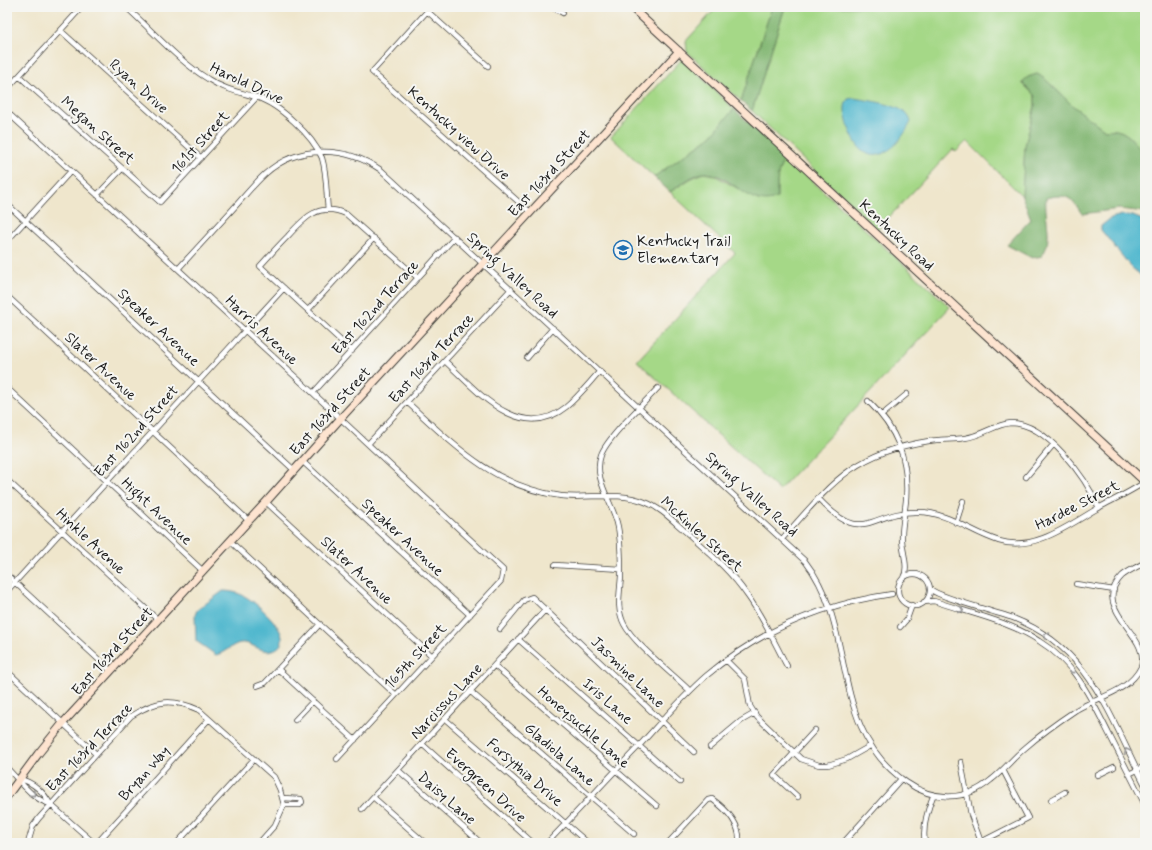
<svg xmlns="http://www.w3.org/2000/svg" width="1152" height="850" viewBox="0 0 1152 850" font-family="Mynerve,sans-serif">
  <rect width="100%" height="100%" fill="#f6f6f2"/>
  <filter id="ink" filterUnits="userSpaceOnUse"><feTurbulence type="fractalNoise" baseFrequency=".025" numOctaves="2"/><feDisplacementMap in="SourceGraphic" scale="8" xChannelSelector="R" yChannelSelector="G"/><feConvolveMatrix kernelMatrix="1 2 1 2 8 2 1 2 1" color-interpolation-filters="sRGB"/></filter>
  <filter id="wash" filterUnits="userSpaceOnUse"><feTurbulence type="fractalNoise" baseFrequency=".012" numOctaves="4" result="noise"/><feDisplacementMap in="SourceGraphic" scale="16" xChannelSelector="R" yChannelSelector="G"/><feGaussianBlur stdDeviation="0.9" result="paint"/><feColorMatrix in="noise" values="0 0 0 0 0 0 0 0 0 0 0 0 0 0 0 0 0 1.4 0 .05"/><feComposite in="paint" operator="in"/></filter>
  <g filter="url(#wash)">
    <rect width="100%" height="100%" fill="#efe6cc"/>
    <path fill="#a5d887" stroke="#607a52" d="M717,7H772L741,101L687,52L686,41Z
      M785,7H1145V154C1132,140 1126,127 1105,130L1073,106L1044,78L1037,74L1028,77L1022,83L1035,96V106L1025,146L1022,196L967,141L956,152L953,149L877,230L752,111Z
      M682,59L734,109L711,136L654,177L611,137Z
      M786,157L950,307L779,490L637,361L735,253L670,192L690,179L703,173L714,175L758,200L777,198C777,182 776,171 786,157Z"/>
    <path fill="#84b874" stroke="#506a48" d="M772,7H785L752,111L741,101Z
      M1037,74L1044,78L1073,106L1105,130C1126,127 1132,140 1145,154V212L1119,209L1082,214C1071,197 1067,193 1046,198C1044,218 1054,239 1042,256L1032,258L1007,245L1031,219L1022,196L1025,146L1035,106V96L1022,82L1028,77Z
      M734,109L786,157C776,171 777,182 777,198C751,212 730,171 703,173C692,175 679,186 670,192L654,177L711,136Z"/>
    <path fill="#50b7ce" stroke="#366a75" d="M854,98C869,101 908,104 911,122C894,155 865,174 849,128C846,118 842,107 848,99Z
      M1122,215L1133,216L1145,221V279L1131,267L1101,230V226L1111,218Z
      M223,591C231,591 239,593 246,597C257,603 301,640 273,650C261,654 251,641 240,643C231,645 225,653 216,655L196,641L195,615L197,610Z"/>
  </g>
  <g filter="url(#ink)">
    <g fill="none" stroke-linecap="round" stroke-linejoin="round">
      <g stroke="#3c3a36" stroke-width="6">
        <path id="street" d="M126,7C153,31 177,60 208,79C223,89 239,92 256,97C279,104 313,136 322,158C327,174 326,193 328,210
          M431,7L372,72L530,212
          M552,7L563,13
          M427,11L488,66
          M61,31L201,158
          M19,76L160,202L257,97
          M7,89L82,7
          M7,112L313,393L503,570L501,581L337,759
          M97,195L122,169
          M7,204L294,470
          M7,241L71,171
          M178,269C196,249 214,230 232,210C243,198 253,185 265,174C298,144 346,146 381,170L805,561C859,631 827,727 906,782C933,801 965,802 991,780C1003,771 1013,758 1025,748C1041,734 1058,722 1076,710C1097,697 1129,692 1141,667C1152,635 1089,609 1122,576C1129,570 1138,567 1145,562
          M7,296L249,521
          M308,310L374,238
          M352,351L260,266C269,256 278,246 288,236C305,217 319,202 346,214L418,278
          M527,358L553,328
          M445,361C476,390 520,444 566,407C578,397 589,383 600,371
          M7,388L203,571
          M658,388C644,403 607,438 601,455C592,479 614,504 618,527C621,543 621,560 621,576C620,593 616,608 624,624C634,644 673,674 690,691
          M313,393L455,237
          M868,401C897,429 909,458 906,500C905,512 902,524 902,536C901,549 910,567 903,578
          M407,402C454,445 494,487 561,496C589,499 618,491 645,502C661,508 673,521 686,532C708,552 730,570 747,595C763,617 774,642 787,666
          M882,415L907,394
          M368,444L511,289
          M302,461L470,615
          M1026,477L1053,445
          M7,480L158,620
          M818,498C865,549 869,510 919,512C948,512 972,533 999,541C1035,552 1070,524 1100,507C1115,499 1130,492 1145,482
          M266,502L432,656
          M956,523L963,501
          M782,539C831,484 852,453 929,441C941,439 953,440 965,438C982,436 995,424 1011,423C1047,423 1086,478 1099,508
          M230,541L396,695
          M555,565L621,569
          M898 590a16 16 0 1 1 32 0a16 16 0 1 1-32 0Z
          M7,575L111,671
          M1076,584L1114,590
          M930,589C940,598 997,612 1013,618C1091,648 1110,718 1145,785
          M7,591L284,288
          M924,602L934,601C969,613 1009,621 1039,641C1075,663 1091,698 1109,734C1121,758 1133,781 1145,805
          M900,627L907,619L912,605
          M500,629L524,600L532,597L694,752
          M518,639L680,782
          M726,660L745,679L750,706L757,717L801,759L819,765H828L847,759L870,746
          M495,666L657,806
          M278,669L355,740
          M7,671L96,754
          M257,686L265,683L320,624
          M471,692L634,834
          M445,719L588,843
          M295,720L313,701
          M422,744L533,843
          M710,747L741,721L755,713
          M961,762L971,815L981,842
          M7,768C20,781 32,799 50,804L94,843
          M398,770L481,843
          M1129,774L1145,766
          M1098,775L1114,767
          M19,779C32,781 45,793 50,804
          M373,797L425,843
          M798,797L774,775L815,730
          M283,798L301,799L302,802L300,805H284
          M1051,800L1065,792
          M362,809L546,609
          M28,843L33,826L39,818L131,716C156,700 172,698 199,710L274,777L280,790L284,805L275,825L259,843
          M97,843L209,719
          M177,843L254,759
          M547,843C578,811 608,778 639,746C661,722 682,697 706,676C759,631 823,604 892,594
          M668,843L708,800L712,799C726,809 741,824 739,843
          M843,843L901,779
          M925,843C922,827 927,811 933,796
          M979,843L1028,818L1003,770"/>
      </g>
      <g stroke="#3c3a36" stroke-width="9">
        <path id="secondary" d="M631,7L1145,482
          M7,796L38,754L63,723L266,502L340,419L679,51"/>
      </g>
      <use href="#street" stroke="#fff" stroke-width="4.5"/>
      <use href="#secondary" stroke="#fde4d0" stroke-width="7"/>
    </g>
    <defs><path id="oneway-chevron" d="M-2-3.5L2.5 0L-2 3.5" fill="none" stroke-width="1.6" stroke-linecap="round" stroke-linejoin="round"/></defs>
    <g stroke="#999">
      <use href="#oneway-chevron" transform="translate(961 610) rotate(18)"/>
      <use href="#oneway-chevron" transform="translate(1046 635) rotate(-148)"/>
      <use href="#oneway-chevron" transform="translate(1073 671) rotate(51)"/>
      <use href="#oneway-chevron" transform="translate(1127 751) rotate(-116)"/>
      <use href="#oneway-chevron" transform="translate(33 794) rotate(40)"/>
    </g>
  </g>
  <defs>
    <g id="school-ring" transform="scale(1)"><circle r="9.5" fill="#f6f6f2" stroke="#1f6fb2" stroke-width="1.5"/><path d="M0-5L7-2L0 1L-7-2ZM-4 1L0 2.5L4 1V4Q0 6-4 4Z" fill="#1f6fb2"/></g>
  </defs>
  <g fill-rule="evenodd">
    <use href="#school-ring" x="623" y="250"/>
  </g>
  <g text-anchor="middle" stroke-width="4" stroke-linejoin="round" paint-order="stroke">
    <g font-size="15" fill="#1c1c1c" stroke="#f6f6f2">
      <text transform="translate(247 83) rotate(25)" y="5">Harold Drive</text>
      <text transform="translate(139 86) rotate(42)" y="5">Ryan Drive</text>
      <text transform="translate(98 130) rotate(42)" y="5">Megan Street</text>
      <text transform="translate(459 133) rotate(42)" y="5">Kentucky view Drive</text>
      <text transform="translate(200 142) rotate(-48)" y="5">161st Street</text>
      <text transform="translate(549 173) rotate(-47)" y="5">East 163rd Street</text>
      <text transform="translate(897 235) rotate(43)" y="5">Kentucky Road</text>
      <text transform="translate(513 275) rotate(43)" y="5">Spring Valley Road</text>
      <text transform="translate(375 307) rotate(-48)" y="5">East 162nd Terrace</text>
      <text transform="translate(159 327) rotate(43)" y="5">Speaker Avenue</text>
      <text transform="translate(262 330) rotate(43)" y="5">Harris Avenue</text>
      <text transform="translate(431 358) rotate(-47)" y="5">East 163rd Terrace</text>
      <text transform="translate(101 366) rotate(43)" y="5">Slater Avenue</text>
      <text transform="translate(330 411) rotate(-48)" y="5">East 163rd Street</text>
      <text transform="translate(136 431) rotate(-48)" y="5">East 162nd Street</text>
      <text transform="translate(752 494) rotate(42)" y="5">Spring Valley Road</text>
      <text transform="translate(1077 505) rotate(-27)" y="5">Hardee Street</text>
      <text transform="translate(157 511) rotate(43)" y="5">Hight Avenue</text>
      <text transform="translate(702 534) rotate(42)" y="5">McKinley Street</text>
      <text transform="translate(403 537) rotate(43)" y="5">Speaker Avenue</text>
      <text transform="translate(91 541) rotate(43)" y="5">Hinkle Avenue</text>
      <text transform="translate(357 570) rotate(43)" y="5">Slater Avenue</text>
      <text transform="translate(112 651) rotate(-48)" y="5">East 163rd Street</text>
      <text transform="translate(415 656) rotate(-47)" y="5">165th Street</text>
      <text transform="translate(628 672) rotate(44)" y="5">Jasmine Lane</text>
      <text transform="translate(446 701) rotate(-47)" y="5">Narcissus Lane</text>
      <text transform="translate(608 701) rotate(41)" y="5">Iris Lane</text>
      <text transform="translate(584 727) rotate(41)" y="5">Honeysuckle Lane</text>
      <text transform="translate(89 747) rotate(-46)" y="5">East 163rd Terrace</text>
      <text transform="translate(560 754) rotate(41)" y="5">Gladiola Lane</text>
      <text transform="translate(525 772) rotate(41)" y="5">Forsythia Drive</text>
      <text transform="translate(144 773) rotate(-48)" y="5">Bryan Way</text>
      <text transform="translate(486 785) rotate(42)" y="5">Evergreen Drive</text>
      <text transform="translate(447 798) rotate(41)" y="5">Daisy Lane</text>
    </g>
    <g font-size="15" fill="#1c1c1c" stroke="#f6f6f2" text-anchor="start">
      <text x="637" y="246">Kentucky Trail<tspan x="637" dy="17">Elementary</tspan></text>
    </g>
  </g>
  <rect width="1152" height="850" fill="none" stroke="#f6f6f2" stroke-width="24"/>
</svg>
